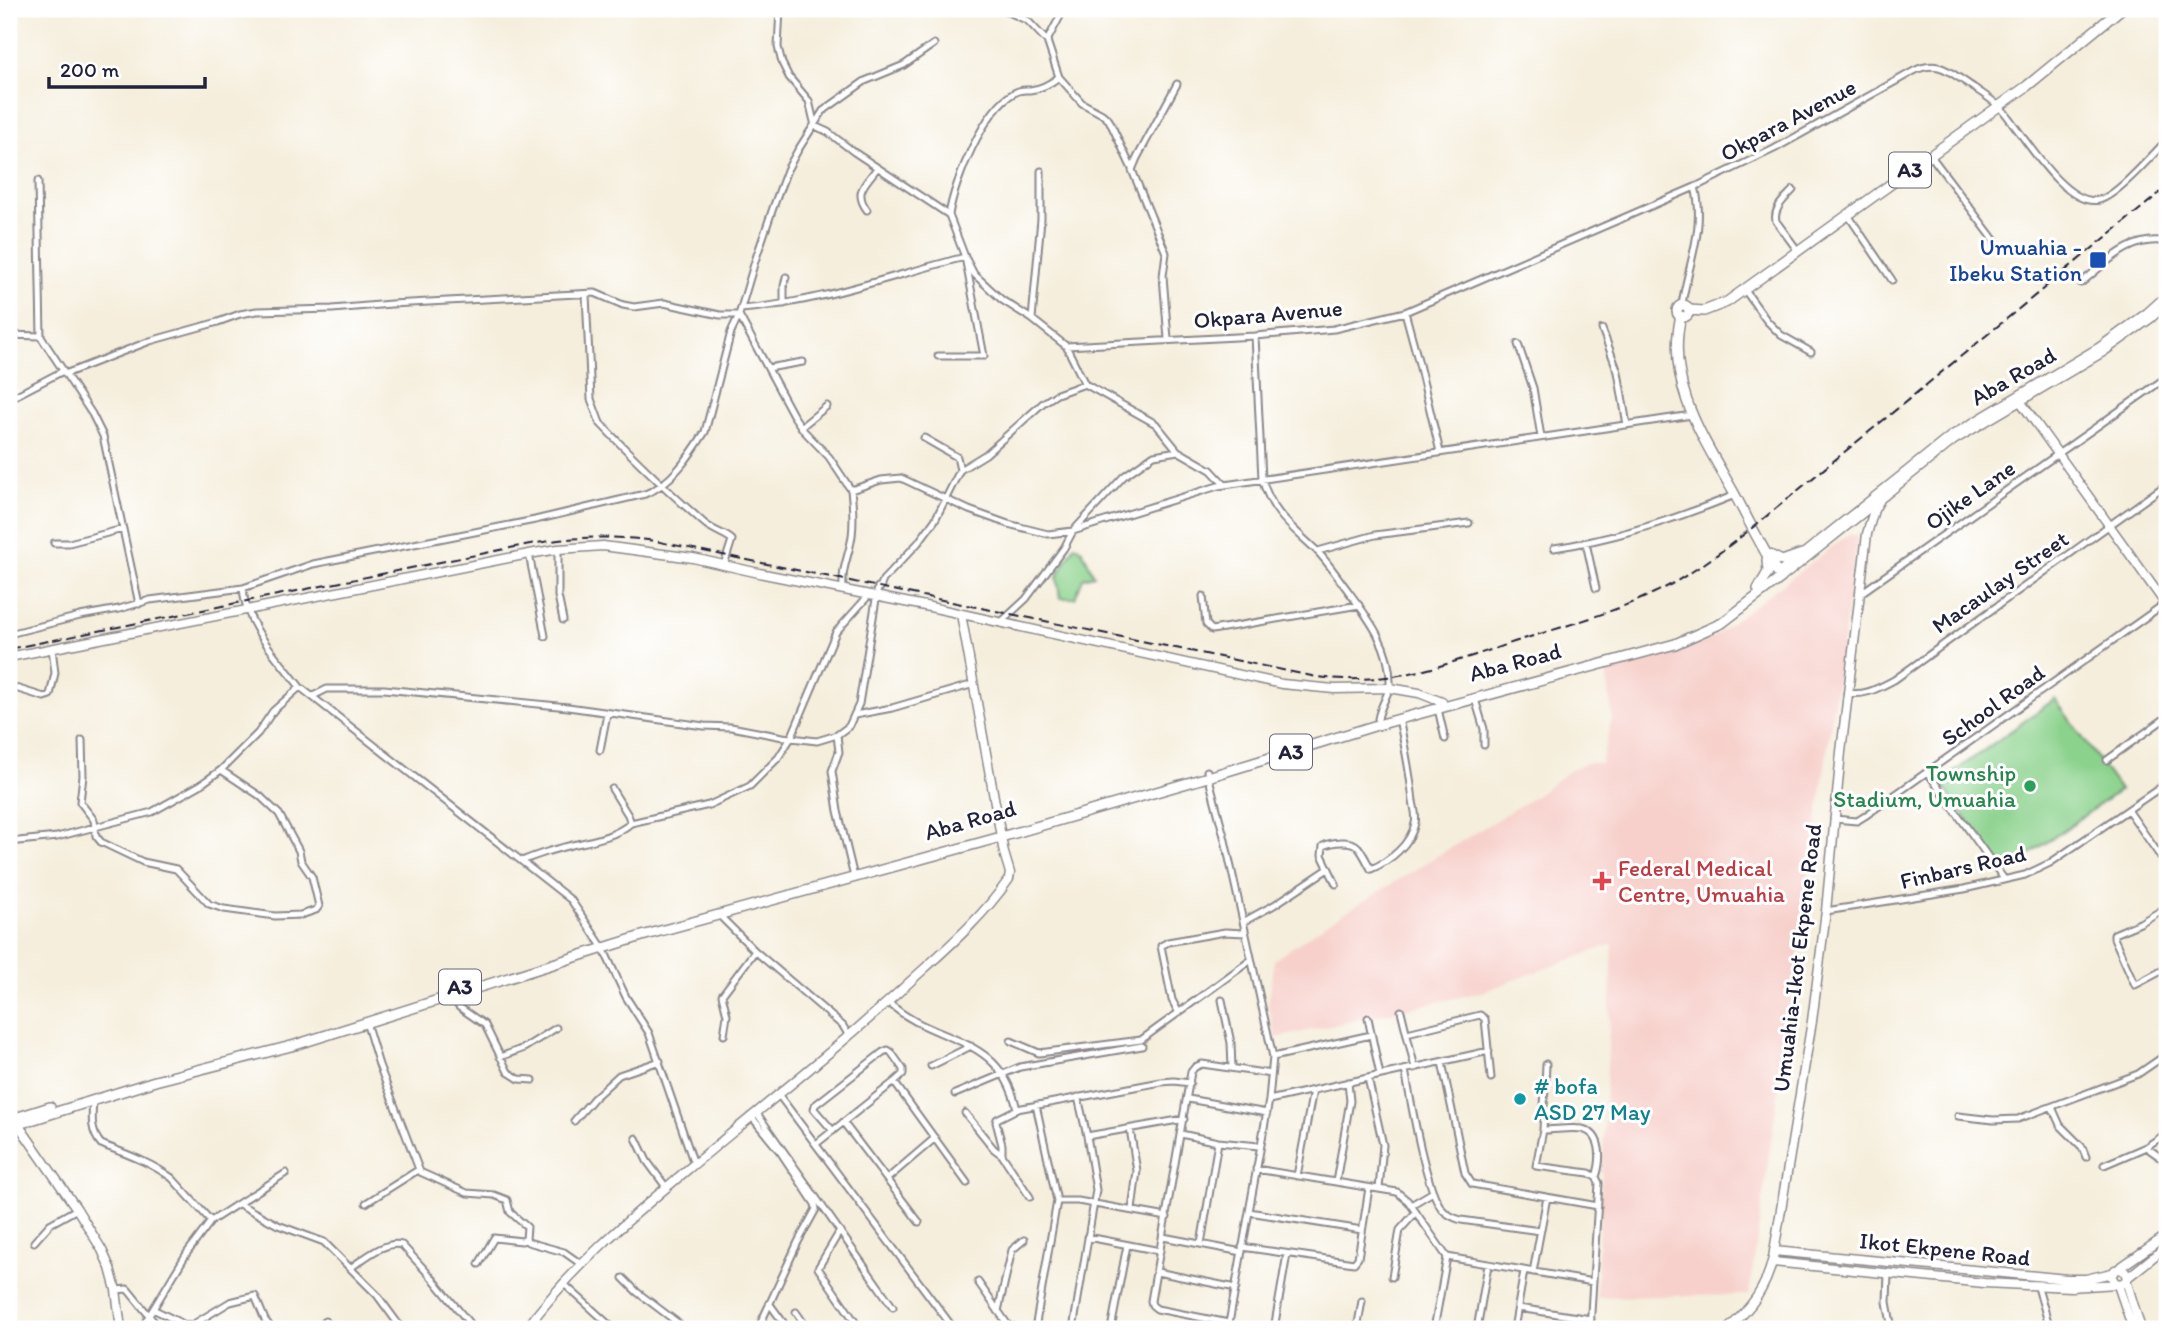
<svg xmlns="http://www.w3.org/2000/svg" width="2176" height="1338" viewBox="0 0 2176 1338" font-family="Itim,sans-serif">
  <rect width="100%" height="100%" fill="#fff"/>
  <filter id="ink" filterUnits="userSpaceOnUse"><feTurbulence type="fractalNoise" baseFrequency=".0143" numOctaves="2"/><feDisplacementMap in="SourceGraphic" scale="14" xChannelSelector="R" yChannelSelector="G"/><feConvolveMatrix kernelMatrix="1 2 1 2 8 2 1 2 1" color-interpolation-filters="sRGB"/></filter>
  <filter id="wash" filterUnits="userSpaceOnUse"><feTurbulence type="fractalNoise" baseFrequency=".00686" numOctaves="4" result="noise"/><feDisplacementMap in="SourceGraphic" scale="28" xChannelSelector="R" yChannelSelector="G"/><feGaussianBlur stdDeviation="1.57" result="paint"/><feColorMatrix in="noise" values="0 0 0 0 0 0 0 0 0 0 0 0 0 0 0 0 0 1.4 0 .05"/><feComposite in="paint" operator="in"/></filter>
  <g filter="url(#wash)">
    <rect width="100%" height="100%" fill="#f5eedc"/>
    <path fill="#f7d0cb" d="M1849,534L1858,536L1749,1295L1596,1297L1613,944L1482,992L1276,1038L1268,1006L1274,960L1326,924L1537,795L1567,772L1586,763H1601L1612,718L1606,671L1690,648L1713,637Z"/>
    <path fill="#8bd28c" stroke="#567a64" stroke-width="2" d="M1075,545L1082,550L1094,575L1083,578L1075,598H1060L1057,577Z
      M2055,699L2120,790L2005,872L1940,782Z"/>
  </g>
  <g filter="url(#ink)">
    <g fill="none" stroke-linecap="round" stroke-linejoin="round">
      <g stroke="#8c888c" stroke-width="9">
        <path id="street" d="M780,9L778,47L782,63L789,77L809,101L815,126L828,132L854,152L949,215L965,257L974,274L1002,300L1032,319L1066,346L1255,336L1334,329L1405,312L1695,187L1774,149L1914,71C1937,60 1947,70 1967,83C1978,91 1992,99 2001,108C2022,132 2064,208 2099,200C2117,196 2153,154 2167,140
          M1002,9L1028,21L1047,41
          M1064,9L1047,41L1059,77L1082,103L1102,114L1109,120L1132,169
          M1931,156L1995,241
          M38,181L41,337L92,414L103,436L139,604
          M1793,190C1785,199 1773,208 1776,221L1798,251
          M867,210C853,191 866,184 877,168
          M949,215C954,182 984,109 1014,93C1020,89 1024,90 1030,90C1041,89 1050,84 1059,77
          M1848,215L1892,280
          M2081,283C2106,263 2132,234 2167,242
          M1744,289L1767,321L1781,335L1811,352
          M586,295L591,399L600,423C633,458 668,491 704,523C713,531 726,534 732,540L724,565
          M784,304V286L786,277
          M1682,304C1688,265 1706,227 1695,187
          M741,309C818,303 890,276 965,257L984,356H938
          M1405,312L1418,360L1440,452
          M1032,319L1041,219V171
          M1602,329L1618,372L1627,425
          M9,335L40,336
          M1255,336L1262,479C1272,514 1291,526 1316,550C1326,560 1334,572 1343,584C1365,614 1391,644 1390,684C1390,692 1380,706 1378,719
          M1168,339L1163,276L1166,253L1132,170L1137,158L1177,84
          M1518,344L1533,388L1541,437
          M1066,346L1085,384L1156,424L1178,451L1211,470L1225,485
          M768,368L803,362
          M65,374L150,341L218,322L240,314L257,311L332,309L391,304L595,293L623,305L634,307L664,303L720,315H739L793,415L804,431L829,457L851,490L881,480L901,478L969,510L1008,524L1048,534L1073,531L1218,486L1692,415
          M9,399L63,371
          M801,427L827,406
          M924,438L957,457L960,470
          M54,543H69L123,529
          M1586,543L1596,588
          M1554,548C1616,539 1676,519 1735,495
          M558,549V596L563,620
          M1318,551L1375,535L1469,523
          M529,554L545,636
          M843,589C842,570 846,563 850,546C855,528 853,507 851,490
          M1861,593L2167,377
          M1203,596L1206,624L1212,630L1359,605
          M1000,623L1026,599L1064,548L1073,531L1124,476L1154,455L1178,451
          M9,634L80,616L119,609L150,600L243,588
          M9,686L44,697L50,695L55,673L52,648
          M1847,693C1866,696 1878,688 1894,680L2167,484
          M313,696L327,689H384L568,707L704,726L731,727L783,737L817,741L837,735
          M1475,699L1484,729V745
          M1438,709L1445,739
          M855,715L892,708L974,684
          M82,740L83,776L80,802L94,820L96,836L101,842L143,862L176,869L209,904L224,909L275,916L301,915L316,910L319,906L312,877L301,861L299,851L279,814L260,796L221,770
          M600,750L607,714
          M2107,760L2167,717
          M1207,771L1225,840L1273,1057L1269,1100L1228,1329
          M1928,773L2004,879
          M612,789L628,815L631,823
          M2128,810L2167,866
          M1834,819L1857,821L1865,816L2167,602
          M9,842L57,837L152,812L200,785L221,770L258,733L273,711L300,687
          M522,861C536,855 549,851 564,847C587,841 612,839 631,823L709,805L750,786L778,758L791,738L836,632L870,594
          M853,873L838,811L832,771L839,752L837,735L849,726L859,704L878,587L880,588L883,580L918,543L935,520L960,470L986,454L1043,403L1057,394L1085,384
          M1336,884L1322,855L1323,846C1332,842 1351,839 1358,847C1363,853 1367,862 1371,869C1390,861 1411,844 1415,823C1417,816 1414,808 1413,801C1410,773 1405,747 1399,719
          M2167,907L2140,923L2114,934V938L2135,985L2167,968
          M1826,911L1964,889L2025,875L2050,863L2167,783
          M718,914L755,951L843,1026L849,1036
          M1243,922L1274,905L1328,869
          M451,996L459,1007L485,1025L508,1072L519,1079L533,1080
          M1222,1000L1231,1043L1232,1068
          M888,1002C935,1046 999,1031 1017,1109
          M1401,1011L1415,1068
          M1179,1013L1172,1000L1161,946L1168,942L1225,932L1245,933
          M1368,1018L1380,1075
          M366,1022L379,1065L420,1172L467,1193L494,1195L507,1200L510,1212L527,1227L526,1239L528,1242L564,1252L581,1264
          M1407,1033L1480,1015L1485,1019L1491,1078
          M724,1035L727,1015L722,995L755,951
          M1011,1041L1039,1053L1141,1040L1251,960
          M500,1057L524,1048L556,1028
          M1273,1057L1371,1035
          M1442,1062L1465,1173L1472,1184L1598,1206
          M1546,1064L1543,1130L1536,1166L1589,1173L1596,1177
          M931,1066L971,1046
          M1405,1070C1411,1101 1425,1188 1442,1209C1447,1215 1454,1218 1461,1220L1540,1231
          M1368,1078L1383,1145L1379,1189
          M894,1082L967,1183
          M778,1094L954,1329
          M955,1094L1020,1067L1142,1046
          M1188,1099L1267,1113
          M93,1100C92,1117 90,1131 101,1144C126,1154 150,1162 172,1178L211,1221
          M1269,1100L1489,1051
          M2052,1107L2060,1125L2082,1147L2086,1157
          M756,1112L893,1307
          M965,1113L994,1149L1002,1155
          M751,1116L781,1153L815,1204L816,1209L798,1242L758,1329
          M1958,1116L1993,1120L2018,1119L2138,1074L2167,1054
          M574,1121L594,1098L619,1075L660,1061
          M843,1122L919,1222
          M1130,1129L1137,1171L1132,1210
          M1543,1130C1555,1130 1571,1127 1582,1129C1604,1134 1601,1162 1596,1177L1599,1183L1590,1329
          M1181,1134L1218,1142L1259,1146
          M1087,1136L1184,1119
          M636,1138L647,1161L666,1187
          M816,1144L894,1082L903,1074V1069L891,1052L888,1050L883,1052L815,1105L814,1109L833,1131
          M2146,1147L2167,1133
          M694,1164L649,1033L626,997L603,948L571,900L300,687C278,658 245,626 243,588L313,564L535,520L645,494C671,485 691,454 705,432L731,332L739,315L755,261L774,205L787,170L798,150L823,111L865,81L904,65L934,44
          M2104,1165L2146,1147L2167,1162
          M1256,1169L1397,1192L1408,1201L1447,1257L1593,1282
          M1297,1176L1313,1090
          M887,1179L935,1138
          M1336,1182L1350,1101L1348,1082
          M1030,1197L1002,1155V1145L996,1122L997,1119L1017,1109L1161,1082L1174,1081L1190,1083
          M1057,1201H1078L1167,1217
          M366,1203L418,1170
          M239,1204L278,1225L324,1242L350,1268C364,1259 385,1240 402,1245L434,1280L474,1329
          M1411,1205L1433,1192
          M1249,1212L1362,1230
          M840,1231L818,1268L860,1329
          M1088,1237L1160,1251
          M1163,1237L1242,1252
          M34,1242L50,1224L77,1209
          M1201,1244L1218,1142
          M1242,1247L1354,1263L1358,1258L1369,1188
          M479,1264L494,1238L522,1241L526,1239
          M350,1268L377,1295L402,1329
          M1157,1272L1236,1288
          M1533,1272L1547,1197
          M1888,1273L1887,1302L1892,1329
          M1392,1277L1400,1230L1416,1212
          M623,1278L637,1292L686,1329
          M978,1282L1008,1325L1024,1329
          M563,1283L614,1329
          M2038,1287L2050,1329
          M116,1290L127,1289L129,1291L160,1329
          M769,1303L788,1329
          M1518,1308L1591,1319
          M153,1309L185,1325H192L230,1302L255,1296L265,1320L272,1329
          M998,1311L1012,1250L1024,1240
          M796,1312L808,1329
          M1229,1323L1157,1309L1152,1305L1151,1301L1191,1072L1195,1067L1202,1064L1271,1074
          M141,1329L187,1253L211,1221L286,1173
          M321,1329L325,1321
          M1035,1329L1057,1201L1036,1105
          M1073,1329L1096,1190L1087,1136L1078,1097
          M1111,1329L1127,1245
          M1274,1329L1287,1254
          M1357,1329L1362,1301
          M1434,1329L1447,1257
          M1477,1329L1488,1265
          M1514,1329L1524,1271"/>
      </g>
      <g stroke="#8c888c" stroke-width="11">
        <path id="secondary" d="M2018,398L2167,606
          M1778,574L1951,436L2100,347L2147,313L2167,295
          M1781,578L1954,440L2103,352L2151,318L2167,303
          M9,657L529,554L558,549L603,546L693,558L759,573L930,607L1282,684L1334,689L1390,688L1419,693L1442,702
          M15,1120L77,1209L102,1250L110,1268L116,1290L121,1329
          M1774,1251L2067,1279H2086L2112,1273
          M1773,1262L1984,1283L2071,1287L2116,1284
          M2118,1269L2167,1235
          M2127,1278L2125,1272L2121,1269L2115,1270L2111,1276L2116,1284L2124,1283L2127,1278L2167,1246
          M2126,1280L2141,1329
          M2118,1285L2133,1329
          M526,1329C571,1268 629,1219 687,1170C763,1106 841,1046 914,978C947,948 983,917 1009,879L1010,873L1004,853L961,614
          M1728,1329C1751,1308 1766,1289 1773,1258L1812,1021L1826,911L1841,752L1867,534L1874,510L1881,498"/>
      </g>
      <g stroke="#8c888c" stroke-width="12">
        <path id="primary" d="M1677 311a6 6 0 1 1 12 0a6 6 0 1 1-12 0Z
          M1689,310L1704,311L1727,302L2027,86L2121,9
          M1768,554L1782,561L1802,554
          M1758,589L1768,572L1767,560
          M9,1120L50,1107
          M9,1127L155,1081L295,1045L642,936L1001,837L1208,777L1374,726L1675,644L1722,623L1781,578C1763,551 1749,521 1734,493C1703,438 1665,382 1681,316"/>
      </g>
      <use href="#street" stroke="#fff" stroke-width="5"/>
      <use href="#secondary" stroke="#fff" stroke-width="8"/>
      <use href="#primary" stroke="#fff" stroke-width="9"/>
      <path stroke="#22223b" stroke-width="2" stroke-dasharray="10 5" stroke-linecap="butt" d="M9,649L530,544C572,537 613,535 655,541L1317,677C1392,686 1445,665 1514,642C1561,627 1610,614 1654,593C1690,576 1721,552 1752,528L2167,187"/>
    </g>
  </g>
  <rect fill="#1a4fb4" stroke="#fff" stroke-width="2.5" x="2089" y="251" width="18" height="18" rx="3.5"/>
  <circle fill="#2e9e5b" stroke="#fff" stroke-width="2.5" cx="2030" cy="786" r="7"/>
  <path fill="#e0444e" stroke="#fff" stroke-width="2.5" d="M1598.5 870.5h7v7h7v7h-7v7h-7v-7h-7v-7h7z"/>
  <circle fill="#0f9aa8" stroke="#fff" stroke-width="2.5" cx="1520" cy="1099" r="7"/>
  <g text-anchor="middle" stroke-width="6" stroke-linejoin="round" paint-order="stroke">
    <g fill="#fff" stroke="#646476" stroke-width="2">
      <rect x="1889" y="152.5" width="42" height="35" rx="5"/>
      <rect x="1270" y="734.5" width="42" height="35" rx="5"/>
      <rect x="439" y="969.5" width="42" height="35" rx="5"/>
    </g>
    <g font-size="21" font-weight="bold" fill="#22223b">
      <text x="1910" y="177">A3</text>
      <text x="1291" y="759">A3</text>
      <text x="460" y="994">A3</text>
    </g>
    <g font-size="23" fill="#22223b" stroke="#fff">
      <text transform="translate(1788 120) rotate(-28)" y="8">Okpara Avenue</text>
      <text transform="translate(1268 314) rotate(-5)" y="8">Okpara Avenue</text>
      <text transform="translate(2013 376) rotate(-30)" y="8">Aba Road</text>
      <text transform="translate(1970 495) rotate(-35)" y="8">Ojike Lane</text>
      <text transform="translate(2000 582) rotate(-35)" y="8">Macaulay Street</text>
      <text transform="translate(1515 662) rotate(-15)" y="8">Aba Road</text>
      <text transform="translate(1993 705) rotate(-36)" y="8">School Road</text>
      <text transform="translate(970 820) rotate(-16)" y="8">Aba Road</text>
      <text transform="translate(1963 867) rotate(-13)" y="8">Finbars Road</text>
      <text transform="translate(1797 958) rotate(-83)" y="8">Umuahia-Ikot Ekpene Road</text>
      <text transform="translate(1945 1249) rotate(6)" y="8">Ikot Ekpene Road</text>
    </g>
    <g font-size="23" fill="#164399" stroke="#fff" text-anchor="end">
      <text x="2082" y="255">Umuahia -<tspan x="2082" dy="26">Ibeku Station</tspan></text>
    </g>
    <g font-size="23" fill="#27864d" stroke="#fff" text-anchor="end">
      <text x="2016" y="781">Township<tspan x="2016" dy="26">Stadium, Umuahia</tspan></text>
    </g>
    <g font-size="23" fill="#be3a42" stroke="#fff" text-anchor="start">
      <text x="1618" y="876">Federal Medical<tspan x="1618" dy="26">Centre, Umuahia</tspan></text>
    </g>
    <g font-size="23" fill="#0d838f" stroke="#fff" text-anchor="start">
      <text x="1534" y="1094"># bofa<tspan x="1534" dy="26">ASD 27 May</tspan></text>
    </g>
  </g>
  <rect width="2176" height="1338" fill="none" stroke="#fff" stroke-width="35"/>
  <path d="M49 77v10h156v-10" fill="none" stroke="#22223b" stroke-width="3.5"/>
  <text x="60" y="77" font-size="21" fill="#22223b" stroke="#ffffff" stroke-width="5" paint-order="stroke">200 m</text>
</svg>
